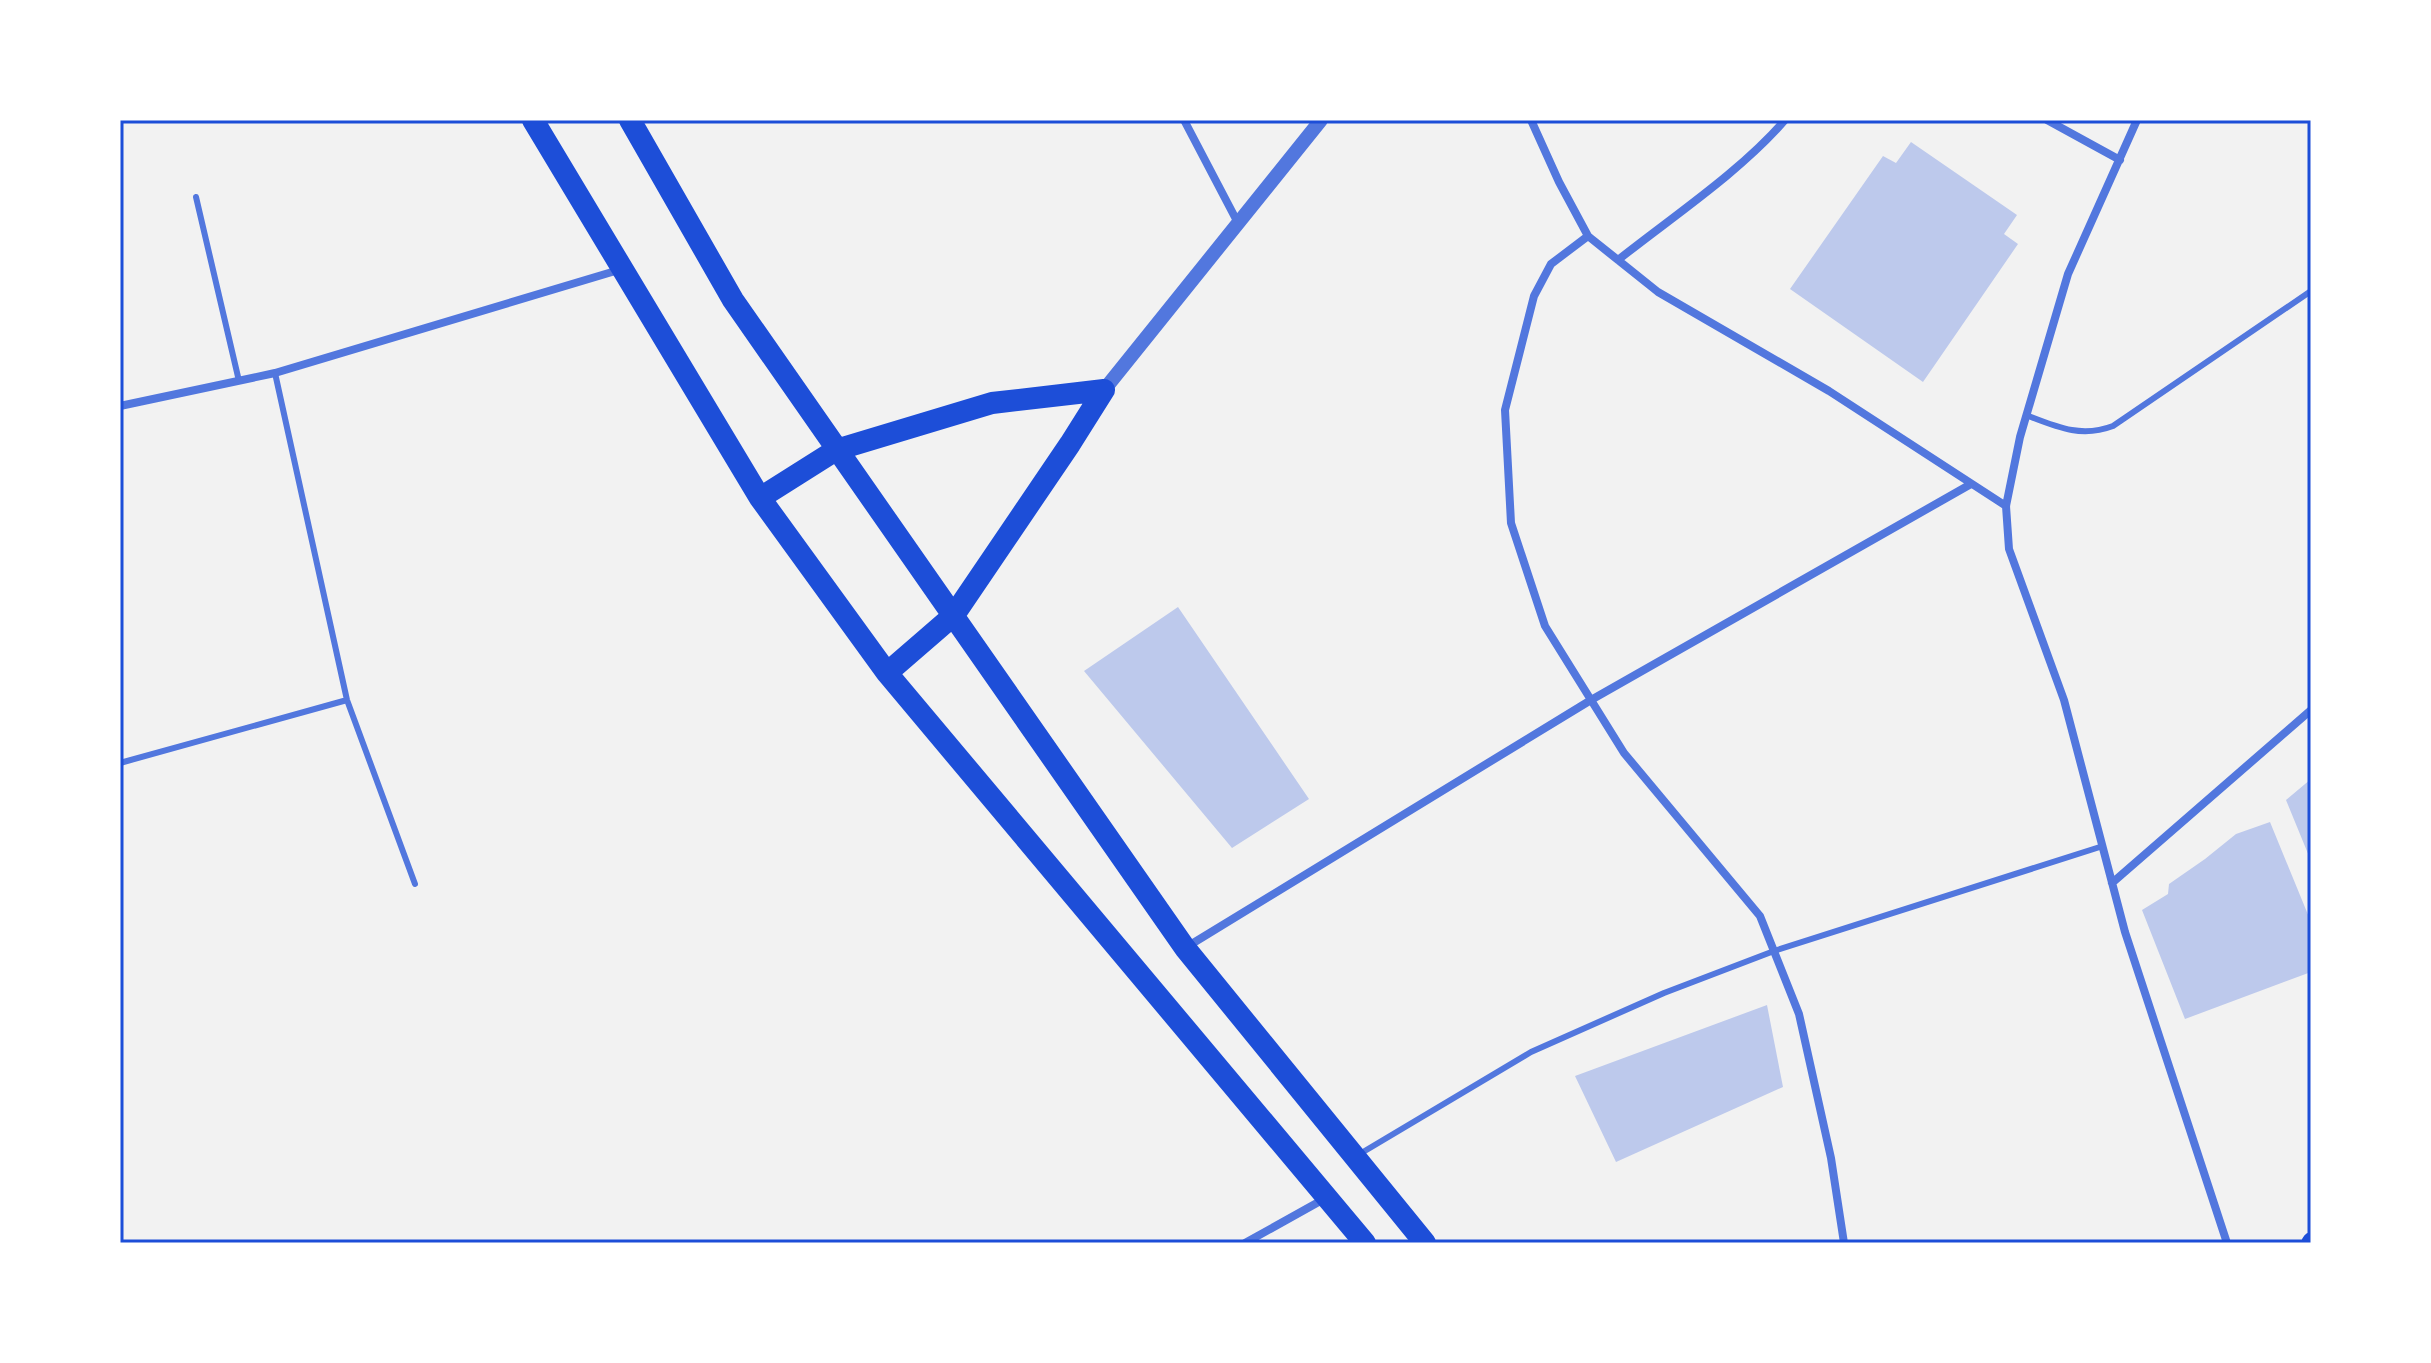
<svg xmlns="http://www.w3.org/2000/svg" width="2431" height="1363" viewBox="0 0 2431 1363" font-family="'Noto Sans',sans-serif">
  <rect width="100%" height="100%" fill="#f2f2f2"/>
  <path fill="#bdc9ec" d="M1911,142L2017,215L2004,234L2018,244L1923,382L1790,289L1883,156L1896,163Z
    M1178,607L1309,799L1232,848L1084,671Z
    M2311,779V861L2286,800Z
    M2270,822L2311,922V972L2185,1019L2142,910L2168,894L2169,884L2205,859L2236,834Z
    M1767,1005L1783,1087L1616,1162L1575,1076Z"/>
  <g fill="none" stroke-linecap="round" stroke-linejoin="round">
    <path stroke="#5277de" stroke-width="6" d="M196,197L239,381
      M275,373L347,700L415,884
      M2026,415C2057,427 2081,438 2113,426L2311,291
      M120,763L347,700
      M1358,1155L1531,1052L1664,993L1774,951L2103,846"/>
    <path stroke="#5277de" stroke-width="8" d="M1184,120L1238,223
      M1531,120L1559,182L1588,236L1658,292L1829,391L2006,506
      M2047,120L2120,160
      M2137,120L2068,274L2020,437L2006,506L2009,549L2064,700L2125,932L2227,1243
      M1588,236L1551,264L1534,296L1505,410L1511,523L1545,626L1624,753L1760,916L1799,1014L1831,1158L1844,1243
      M1618,260C1672,217 1740,172 1785,120
      M120,406L275,373L622,269
      M2112,883L2311,710
      M1185,948L1591,700L1971,484
      M1245,1243L1324,1199"/>
    <path stroke="#5277de" stroke-width="14" d="M1104,390L1321,120"/>
    <path stroke="#1d4ed8" stroke-width="16" d="M2309,1243L2311,1240"/>
    <path stroke="#1d4ed8" stroke-width="22" d="M533,120L760,498L887,673L1365,1243
      M630,120L733,300L1185,948L1425,1243
      M760,498L836,450L992,403L1104,390
      M887,673L954,615L1070,444L1104,390"/>
  </g>
  <rect width="2431" height="1363" fill="none" stroke="#ffffff" stroke-width="244"/>
  <rect x="122" y="122" width="2187" height="1119" fill="none" stroke="#1d4ed8" stroke-width="3"/>
</svg>
